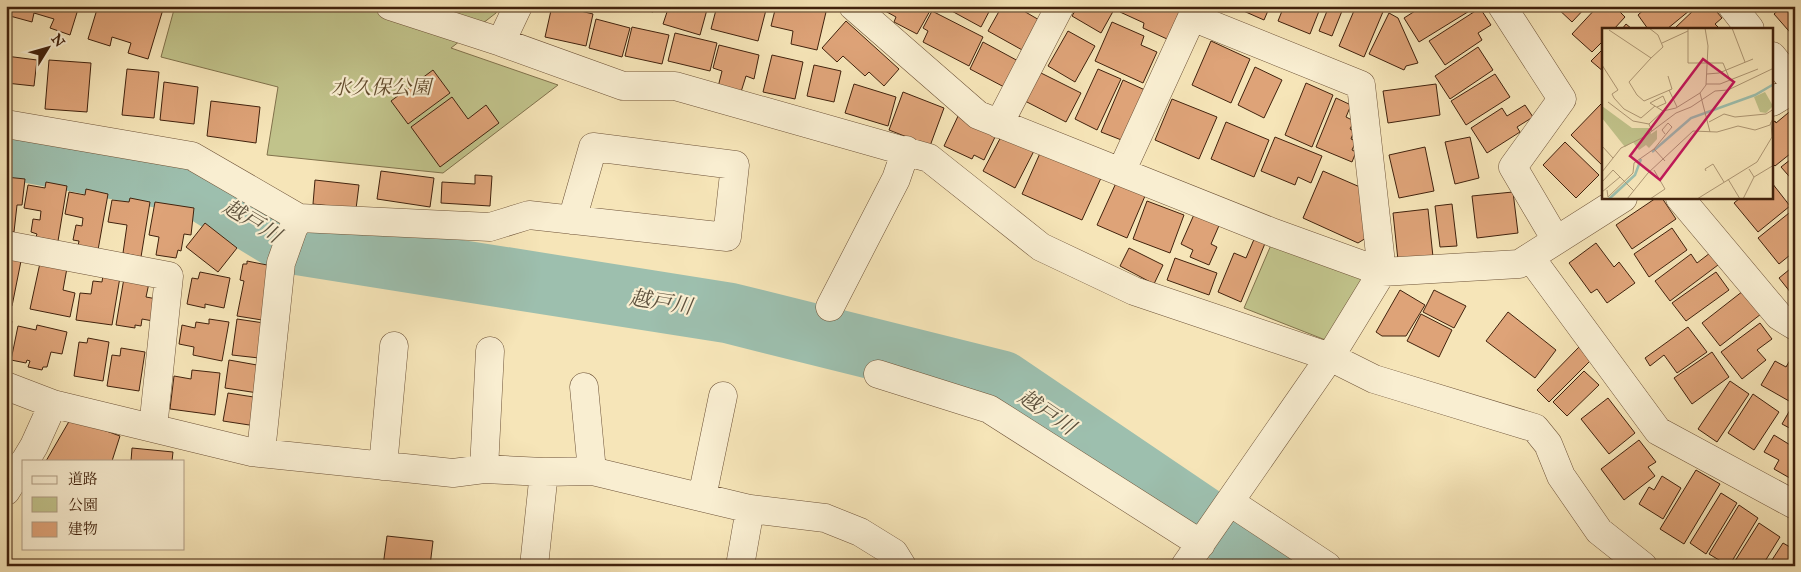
<svg xmlns="http://www.w3.org/2000/svg" width="1801" height="572" viewBox="0 0 1801 572" font-family="'IM FELL Great Primer','Noto Serif JP',serif">
  <rect width="100%" height="100%" fill="#f6e5b8"/>
  <filter id="stains"><feTurbulence type="fractalNoise" baseFrequency=".004" numOctaves="4"/><feColorMatrix values="0 0 0 0 .2 0 0 0 0 .09 0 0 0 0 .02 0 0 0 .5 -.17"/></filter>
  <radialGradient id="worn" r=".72"><stop offset=".6" stop-color="#630" stop-opacity="0"/><stop offset="1" stop-color="#630" stop-opacity=".3"/></radialGradient>
  <path fill="#c1c38b" stroke="#81724c" d="M175,6H499L496,13L451,48L558,85L443,173L267,155L278,87L161,57Z
    M1274,238L1368,277L1328,341L1244,308Z"/>
  <g fill="none" stroke-linecap="round" stroke-linejoin="round">
    <path stroke="#9dbfae" stroke-width="61" d="M6,148L189,183L287,243L729,313L1002,381L1275,566"/>
  </g>
  <path fill="#dea378" stroke="#41220d" d="M13,6H79L70,35L50,28L54,19L34,13L32,22L10,16Z
    M98,6H164L148,59L128,53L131,43L112,37L110,46L88,39Z
    M552,6H560L593,14L586,46L545,37Z
    M628,6H654L653,12Z
    M669,6H708L700,35L663,24Z
    M717,6H767L758,41L711,29Z
    M776,6H803L826,12L817,50L791,44L793,31L771,26Z
    M876,6H926L931,9L917,34L894,22L896,17Z
    M950,6H992L981,27L948,9Z
    M1002,6H1015L1041,21L1024,51L988,31Z
    M1078,6H1116L1101,33L1072,16Z
    M1123,6H1170L1180,11L1167,39L1143,28L1144,23L1120,12Z
    M1240,6H1270L1264,20L1239,9Z
    M1284,6H1321L1310,34L1278,21Z
    M1329,6H1344L1332,36L1319,31Z
    M1356,6L1385,7L1364,57L1339,46Z
    M1406,6H1417L1409,11Z
    M1423,6H1468L1471,10L1419,42L1404,18Z
    M1555,6H1587L1572,22Z
    M1598,6H1614L1625,17L1614,29H1604V40L1592,52L1572,34Z
    M1630,6H1643L1635,12Z
    M1648,6H1695L1667,29H1648L1638,15Z
    M1698,6H1712L1722,18L1715,24L1720,29H1674Z
    M1783,6H1795V38L1774,14Z
    M1480,8L1491,25L1478,33L1482,40L1445,65L1429,41Z
    M932,11L983,37L969,66L923,42L928,31L923,28Z
    M1389,13L1398,18L1418,63L1406,66L1404,70L1369,54Z
    M596,19L630,28L622,57L589,48Z
    M846,21L899,69L884,86L869,72L865,76L843,56L837,62L822,48Z
    M1112,22L1144,36L1141,45L1157,52L1143,83L1095,61Z
    M1626,24L1632,29H1622Z
    M632,27L669,35L662,64L625,56Z
    M1068,31L1095,46L1075,82L1048,66Z
    M675,33L717,43L710,71L668,61Z
    M1211,41L1250,59L1231,103L1192,85Z
    M983,42L1020,62L1006,88L970,69Z
    M719,45L759,55L754,79L746,76L741,92L718,87L722,71L713,68Z
    M1478,47L1493,70L1450,99L1435,76Z
    M1604,48V72L1591,61Z
    M772,55L803,62L795,99L763,92Z
    M6,56L37,60L34,86L6,83Z
    M49,60L91,63L87,112L45,109Z
    M814,65L841,71L834,102L807,96Z
    M1255,67L1282,80L1264,118L1238,105Z
    M127,69L159,72L154,118L122,115Z
    M1098,69L1121,79L1097,130L1075,119Z
    M433,70L450,93L408,124L391,101Z
    M1039,72L1081,93L1066,122L1025,101Z
    M1495,74L1510,97L1466,125L1451,101Z
    M1123,80L1145,90L1124,141L1101,132Z
    M164,82L198,87L194,124L160,120Z
    M1306,83L1333,95L1312,147L1285,135Z
    M854,84L896,97L888,126L845,113Z
    M1436,84L1440,115L1388,123L1383,91Z
    M903,92L944,108L930,146L889,130Z
    M452,97L468,119L486,105L499,123L440,167L411,127Z
    M1336,98L1351,105L1346,117L1354,121L1350,129L1354,131L1351,139L1356,141L1352,150L1356,152L1352,162L1316,147Z
    M1172,99L1217,117L1199,159L1155,140Z
    M211,101L260,107L256,143L207,136Z
    M1601,104L1604,107V167L1571,135Z
    M1525,105L1533,117L1517,127L1520,132L1487,153L1471,128L1502,108L1507,116Z
    M1794,108L1795,136L1790,140L1795,145V150L1775,166L1772,163V123L1775,121L1776,123Z
    M959,114L996,135L984,160L974,155L972,159L944,146Z
    M1226,122L1269,140L1254,177L1211,159Z
    M1004,131L1036,147L1015,188L983,171Z
    M1275,137L1322,156L1311,183L1298,177L1295,185L1261,171Z
    M1470,137L1479,178L1455,184L1445,142Z
    M1565,142L1599,175L1576,198L1543,165Z
    M1425,147L1434,191L1399,198L1389,155Z
    M1041,151L1101,178L1082,220L1022,194Z
    M1795,156V183L1781,167Z
    M381,171L434,178L430,207L377,199Z
    M1323,171L1360,187L1366,238L1358,243L1303,218Z
    M475,175L492,176L490,206L441,203L442,182L475,184Z
    M6,177L25,179L22,205H17L14,232L6,231Z
    M315,180L359,185L356,209L313,204Z
    M46,182L67,186L58,241L36,237L37,234L31,232L33,219L40,220L41,211L24,208L28,185L45,188Z
    M1116,183L1145,196L1127,238L1097,225Z
    M1772,183L1790,206L1758,232L1734,203L1740,198H1772Z
    M86,189L108,194L98,250L78,246L79,241L73,240L76,225L82,226L83,218L65,214L69,192L85,195Z
    M1513,192L1518,233L1477,238L1472,196Z
    M130,198L150,202L141,257L123,253L127,225L108,222L112,200L129,202Z
    M1656,198H1662L1676,219L1632,249L1616,225Z
    M1147,201L1184,215L1170,253L1133,239Z
    M155,202L194,208L191,235L184,234L181,251L178,250L176,258L156,255L159,237L149,235Z
    M1452,204L1457,246L1440,247L1435,206Z
    M1428,209L1433,257L1398,260L1393,213Z
    M1794,209L1795,251L1779,264L1758,238Z
    M1196,210L1221,221L1211,244L1217,247L1209,265L1190,257L1193,250L1181,244Z
    M205,223L237,248L218,272L186,247Z
    M1672,228L1687,250L1649,277L1634,254Z
    M1255,237L1266,241L1241,302L1218,292L1234,253L1246,258Z
    M1596,243L1614,267L1619,262L1635,283L1607,303L1597,289L1591,293L1569,263Z
    M1129,248L1163,265L1154,284L1120,266Z
    M1710,253L1718,265L1670,301L1655,281L1691,254L1697,263Z
    M6,258L21,261L12,306L6,305Z
    M1175,258L1217,273L1209,295L1167,280Z
    M247,261L272,266L262,320L237,316L244,281L240,280L243,264H247Z
    M40,263L67,268L63,290L75,293L70,317L30,309Z
    M1795,265V298L1779,278Z
    M200,272L230,278L224,308L205,304V308L187,304L192,278L198,279Z
    M1716,272L1729,290L1686,321L1672,303Z
    M103,275L120,277L112,325L76,320L80,293L91,294L93,281L102,282Z
    M124,278L149,283L146,297L157,299L153,321L142,319L141,326L135,325V328L116,325Z
    M1400,290L1425,305L1406,336H1382L1376,332Z
    M1434,290L1466,306L1454,328L1423,312Z
    M1743,291L1761,314L1720,346L1702,323Z
    M1508,312L1556,350L1535,378L1486,341Z
    M1421,314L1452,330L1439,357L1407,341Z
    M209,319L229,322L222,361L193,355L194,347L179,344L182,325L195,328L196,322L209,324Z
    M237,319L264,323L259,358L232,355Z
    M6,320L12,321L6,357Z
    M1760,323L1772,339L1757,350L1766,360L1742,379L1721,352Z
    M37,325L67,332L62,354L51,352L47,367H43L42,370L28,367L30,361L27,360L26,363L11,360L18,326L36,330Z
    M1688,327L1707,352L1677,373L1664,355L1650,366L1645,358Z
    M88,338L109,342L103,381L74,376L79,342L87,343Z
    M1580,346L1592,359L1549,402L1537,390Z
    M121,348L145,352L139,391L107,386L112,355L120,356Z
    M1712,352L1729,377L1692,404L1674,378Z
    M1795,352V390L1789,401L1761,385L1775,361L1786,367Z
    M229,360L257,365L258,393L225,388Z
    M192,370L220,373L215,415L170,409L174,376L191,379Z
    M1584,371L1599,385L1567,416L1553,402Z
    M1730,381L1749,394L1717,442L1698,429Z
    M228,393L260,398L256,426L223,421Z
    M1753,394L1779,412L1754,450L1728,433Z
    M1608,398L1635,433L1609,454L1581,419Z
    M1794,403H1795V431L1782,424Z
    M71,418L120,436L112,461H46Z
    M1774,435L1795,448V481L1774,469L1779,460L1764,452Z
    M1639,440L1656,462L1648,467L1655,476L1624,500L1601,469Z
    M132,448L173,452L172,461H131Z
    M1696,470L1720,484L1684,544L1660,529Z
    M1662,476L1681,488L1663,519L1639,504L1649,487L1654,490Z
    M1721,493L1737,503L1706,554L1690,543Z
    M1739,505L1758,518L1729,566L1709,554Z
    M1759,523L1780,537L1762,566H1743L1735,561Z
    M387,536L433,541L430,566H383Z
    M1783,543L1795,550V566H1768Z"/>
  <g fill="none" stroke-linecap="round" stroke-linejoin="round">
    <g stroke="#6e5338" stroke-width="29">
      <path id="minor" d="M390,6L501,42L623,86H675L929,158L1041,247L1134,291L1330,357L1374,379L1535,428L1548,444L1561,476L1599,531L1643,566
        M853,6L978,115L1274,233L1382,272L1519,264L1623,198
        M1502,6L1562,99L1513,167L1556,240
        M1732,6L1750,29
        M501,42L518,6
        M1772,56L1795,84
        M1772,102L1795,88
        M6,124L192,156L299,218L490,227L529,215L727,237L735,165L593,147L572,220
        M999,124L1060,6
        M1121,172L1192,17L1361,85L1382,272L1330,357L1185,566
        M1680,198L1779,316L1795,326
        M6,245L169,276L153,428
        M1530,257L1658,431L1795,505
        M830,307L896,179L906,150
        M878,374L989,409L1201,544
        M6,386L53,404L251,452L453,473L484,469L544,472L592,471L750,509L825,518L860,532L894,553L902,566
        M584,387L592,471
        M261,452L281,263L293,229L299,218
        M25,461L34,446L53,404
        M383,466L394,346
        M484,469L490,351
        M6,491L24,462
        M702,497L723,396
        M1230,502L1327,566
        M534,566L544,472
        M740,566L750,509"/>
    </g>
    <use href="#minor" stroke="#f9eed1" stroke-width="28"/>
  </g>
  <g text-anchor="middle" stroke-width="4.5" stroke-linejoin="round" paint-order="stroke">
    <g font-size="20" font-style="italic" fill="#614a2c" stroke="#f9eed1">
      <text x="381" y="94">水久保公園</text>
    </g>
    <g font-size="21" font-style="italic" fill="#5d513d" stroke="#f9eed1">
      <text transform="translate(252 221) rotate(31)" y="7">越戸川</text>
      <text transform="translate(661 302) rotate(9)" y="7">越戸川</text>
      <text transform="translate(1047 412) rotate(34)" y="7">越戸川</text>
    </g>
  </g>
  <g transform="translate(1602 28)">
    <rect width="171" height="171" fill="#f6e5b8"/>
    <path d="M163,64L171,78L164,85L158,84L152,69ZM0,78L30,100H47L49,106L55,102V111L47,120L44,117L37,122L31,114L23,119L0,90Z" fill="#c1c38b"/>
    <path fill="none" stroke="#9dbfae" stroke-width="2.5" d="M50,124L89,90L153,67L172,56M7,171L33,147L39,131"/>
    <path fill="none" stroke="#ae9774" stroke-width="1" d="M86,0V35H121L128,52M130,0L143,34M7,2L49,30L61,19L56,7L47,0M60,15L86,3M49,30L27,54L35,67L42,73L70,61L66,48M0,37L16,62L10,66L12,70L22,81L39,90L53,78M105,46L117,45L151,31M104,56H118L156,41M67,62L75,79M98,65L108,104M6,74L31,93L47,96L50,103M55,79L64,75L61,68M61,83L48,75L61,68M107,94L122,86L133,89L164,86L172,81M47,96L61,83L74,80L98,65L104,57L106,18L103,0M0,118L11,130M52,121L63,133M104,143L103,141L111,136L122,154M0,144L19,120L42,109L74,85L89,79L113,63L126,62L172,40M152,149L172,137M126,151L138,171M0,154L11,142L32,163M5,162L6,169L31,145L32,135L52,121L70,99L66,95L60,102L63,106M0,164L18,149M25,171L46,145L91,103L115,104L136,98L153,102L168,97L172,88M48,171L63,161L52,142M95,171L155,134L170,109L169,94M141,171L152,149L147,141"/>
    <path fill="#c2185b" fill-opacity="0.15" stroke="#c2185b" stroke-width="2.5" d="M101,31L132,54L58,152L28,128Z"/>
    <rect width="171" height="171" fill="none" stroke="#41220d" stroke-width="2.5"/>
  </g>
  <rect width="1801" height="572" fill="none" stroke="#f6e5b8" stroke-width="25"/>
  <rect x="8" y="8" width="1786" height="557" fill="none" stroke="#41220d" stroke-width="2.5"/>
  <rect x="12" y="12" width="1776" height="547" fill="none" stroke="#41220d"/>
  <rect x="22" y="460" width="162" height="90" fill="#f9eed1" stroke="#af9c83"/>
  <rect x="32" y="476" width="25" height="8" fill="#f9eed1" stroke="#af9c83"/>
  <text x="68" y="484" font-size="15" fill="#41220d">道路</text>
  <rect x="32" y="497" width="25" height="15" fill="#c1c38b" stroke="#af9c83"/>
  <text x="68" y="510" font-size="15" fill="#41220d">公園</text>
  <rect x="32" y="522" width="25" height="15" fill="#dea378" stroke="#af9c83"/>
  <text x="68" y="534" font-size="15" fill="#41220d">建物</text>
  <g transform="translate(48 48) rotate(53)" stroke="#f9eed1" stroke-width="4" paint-order="stroke">
  <path d="M0-4L9 19L0 12L-9 19Z" fill="#41220d"/>
  <text y="-8" font-size="14" font-weight="bold" text-anchor="middle" fill="#41220d">N</text>
  </g>
  <rect width="100%" height="100%" filter="url(#stains)"/>
  <rect width="100%" height="100%" fill="url(#worn)"/>
</svg>
